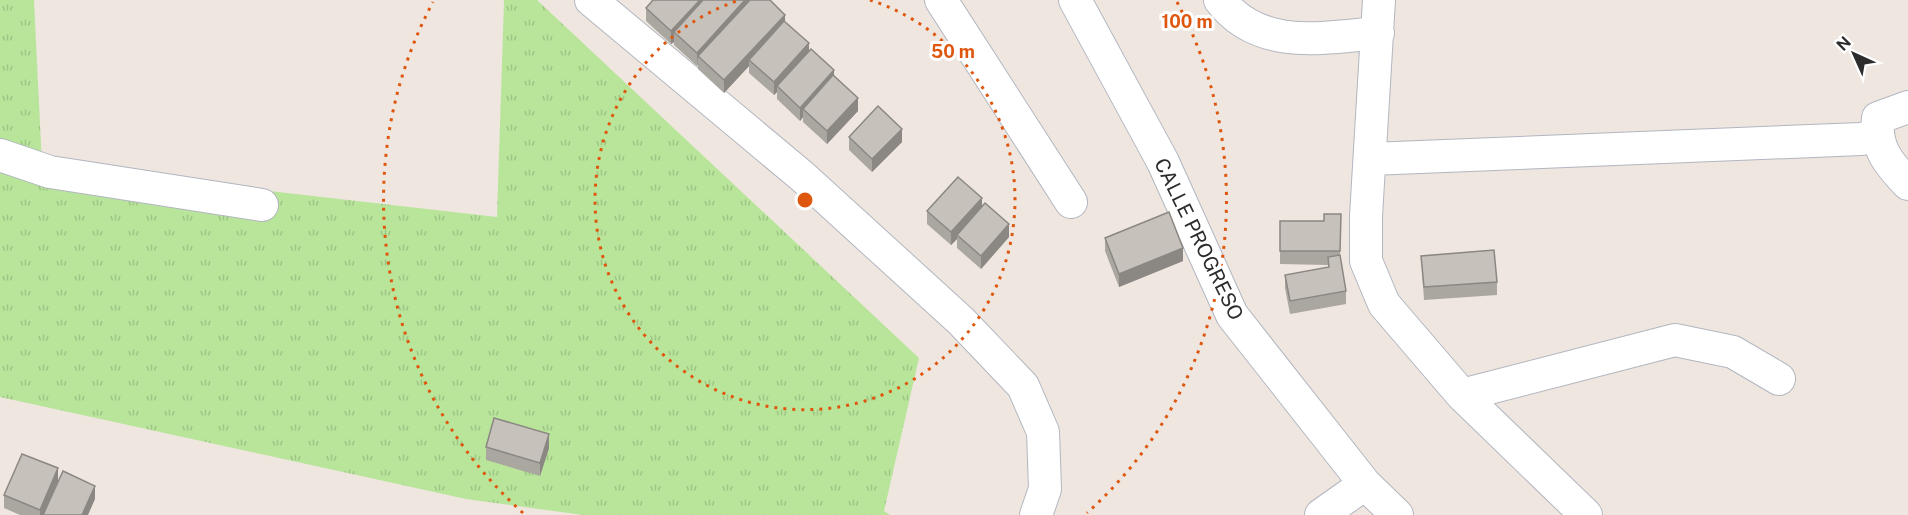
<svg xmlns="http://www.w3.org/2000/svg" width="1908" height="515" viewBox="0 0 1908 515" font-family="'Public Sans',sans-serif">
  <defs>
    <pattern id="park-tufts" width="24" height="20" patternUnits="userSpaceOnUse" patternTransform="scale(1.5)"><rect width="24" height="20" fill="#b9e59b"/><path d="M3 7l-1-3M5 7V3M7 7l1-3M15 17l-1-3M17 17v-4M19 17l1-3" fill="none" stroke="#9fc586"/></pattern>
  </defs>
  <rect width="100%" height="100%" fill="#eee6df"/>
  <path fill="url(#park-tufts)" d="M0,0H34L42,165L497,217L504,0H537L919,358L884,511L890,515H583L466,499L0,397Z"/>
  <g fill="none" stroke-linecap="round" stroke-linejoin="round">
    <g stroke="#b2b6c0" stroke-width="34">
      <path id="minor" d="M591,0L803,177L961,321L1023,386L1043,432L1045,489L1036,515
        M941,0L1071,202
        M1075,0L1163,162L1232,315L1365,484L1397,515
        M1220,0C1259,51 1322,38 1378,33
        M1379,0L1366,216V261L1384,304L1462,395L1586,515
        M1908,107L1878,118C1875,148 1888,163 1908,184
        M0,155L50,172L262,205
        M1370,159L1861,139L1876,136
        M1462,395L1675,340L1733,352L1779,379
        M1321,515L1365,484"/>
    </g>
    <use href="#minor" stroke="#fff" stroke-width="32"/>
  </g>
  <path fill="#aaa6a0" d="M646,8L785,23L809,52L834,75L858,111L827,144L803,122V117L800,121L777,99V92L774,95L749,73V66L724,93L698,69V65L697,66L674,45V42L671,44L646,21Z
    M849,137L902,142L872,172L849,150Z
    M927,211L1009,237L981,269L957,248V239L951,245L927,224Z
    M1341,214L1340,257L1346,291V304L1290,314L1285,288V275L1328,267V265L1280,264V221H1324Z
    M1105,238L1183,261L1119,287L1105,251Z
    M1421,256L1497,282V295L1424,300Z
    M486,447L549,448L540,476L486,460Z
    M58,481L43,515H20L4,508V495Z"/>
  <path fill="#8b8782" d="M700,0H712L674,32V42L671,44V31Z
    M745,0H757L698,56L697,66V53Z
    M785,15V28L749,60V66L724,93V80Z
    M809,43V56L777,86V92L774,95V82Z
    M834,70V83L803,109V117L800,121V108Z
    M858,98V111L827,144V131Z
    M902,129V142L872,172V159Z
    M982,198V211L957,235V239L951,245V232Z
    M1009,224V237L981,269V256Z
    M1183,248V261L1119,287V274Z
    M549,434V448L540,476V463Z
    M58,468V481L43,515H40V510Z
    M95,486V499L88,515H82Z"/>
  <path fill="#c6c1ba" stroke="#8b8782" stroke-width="1.5" d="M653,0H700L671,31L646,8Z
    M703,0H745L697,53L674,32Z
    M750,0H770L785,15L724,80L698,56Z
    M784,21L809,43L774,82L749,60Z
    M811,49L834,70L800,108L777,86Z
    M833,75L858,98L827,131L803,109Z
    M878,106L902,129L872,159L849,137Z
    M958,177L982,198L951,232L927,211Z
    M985,203L1009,224L981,256L957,235Z
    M1169,212L1183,248L1119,274L1105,238Z
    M1324,214H1341L1340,251H1280V221H1324Z
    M1494,250L1497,282L1424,287L1421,256Z
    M1340,255L1346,291L1290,301L1285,275L1329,267L1328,257Z
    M494,418L549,434L540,463L486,447Z
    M22,454L58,468L40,510L4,495Z
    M63,471L95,486L82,515H43Z"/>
  <g fill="none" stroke="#df570e" stroke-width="3" stroke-dasharray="3 6">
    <path d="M870 0A210 210 0 1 1 740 0"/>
    <path d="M523 513A421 421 0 0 1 433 2M1177 2A421 421 0 0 1 1087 513"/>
  </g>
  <g text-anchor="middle" stroke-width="6" stroke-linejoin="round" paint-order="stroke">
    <g font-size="20" fill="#2c2c2c" stroke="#fff">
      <text transform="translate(1199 239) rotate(64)" y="7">CALLE PROGRESO</text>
    </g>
  </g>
  <circle cx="805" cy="200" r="9" fill="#df570e" stroke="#fff" stroke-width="3"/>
  <g font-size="18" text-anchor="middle" font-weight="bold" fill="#df570e" stroke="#fff" stroke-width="6" stroke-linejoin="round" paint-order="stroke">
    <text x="1187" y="28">100 m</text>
    <text x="953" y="58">50 m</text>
  </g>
  <g transform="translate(1854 54) rotate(315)" stroke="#ffffff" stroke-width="4.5" paint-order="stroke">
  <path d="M0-4.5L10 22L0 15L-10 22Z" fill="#2c2c2c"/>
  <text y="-9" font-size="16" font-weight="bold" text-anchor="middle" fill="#2c2c2c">N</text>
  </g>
</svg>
